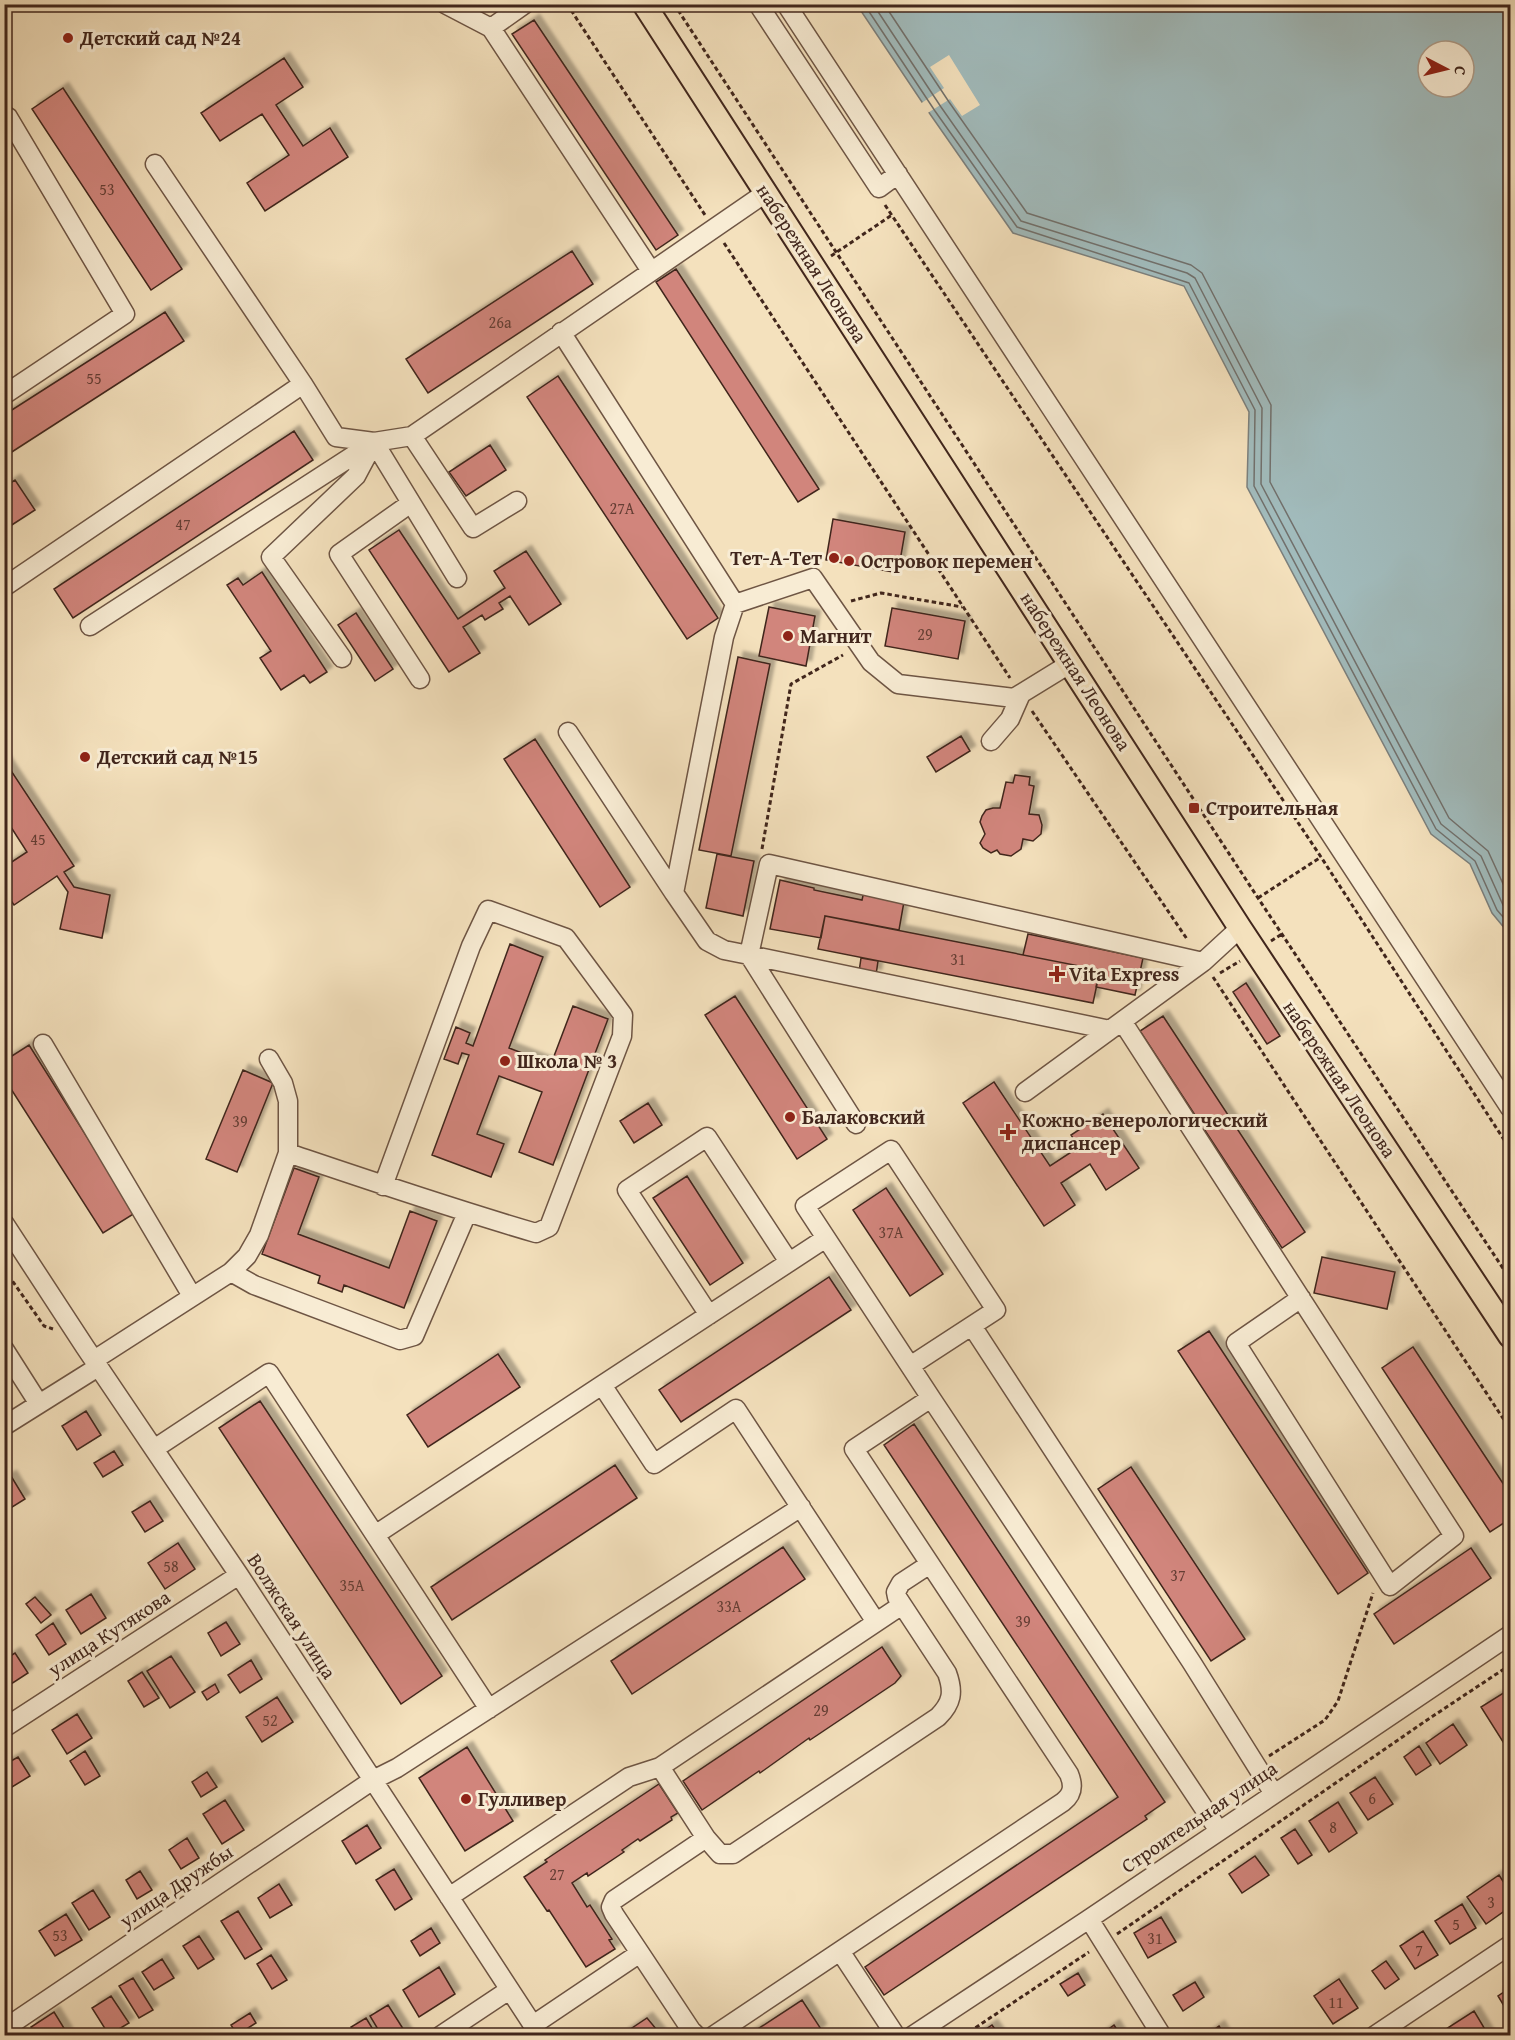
<svg xmlns="http://www.w3.org/2000/svg" width="1515" height="2040" viewBox="0 0 1515 2040" font-family="'Gentium Book Plus',serif">
  <defs>
    <filter id="shadow"><feDropShadow dx="5.5" dy="-5.5" stdDeviation="1.5" flood-color="#0004"/></filter>
  </defs>
  <rect width="100%" height="100%" fill="#f4e1bd"/>
  <filter id="stains"><feTurbulence type="fractalNoise" baseFrequency=".00333" numOctaves="4"/><feColorMatrix values="0 0 0 0 .2 0 0 0 0 .09 0 0 0 0 .02 0 0 0 .5 -.17"/></filter>
  <radialGradient id="worn" r=".72"><stop offset=".6" stop-color="#630" stop-opacity="0"/><stop offset="1" stop-color="#630" stop-opacity=".3"/></radialGradient>
  <path fill="#a1bbbc" stroke="#7b7f7c" stroke-width="1.5" fill-rule="evenodd" d="M857,5H1510V935L1492,913L1470,864L1431,834L1247,487L1249,412L1184,286L1013,233L930,114ZM1428,51H1464V87H1428Z"/>
  <path fill="#f4e1bd" d="M949,55L980,105L962,116L950,99L926,114L920,104L944,88L930,67Z"/>
  <g fill="none" stroke-linecap="round" stroke-linejoin="round">
    <path stroke="#71706c" stroke-width="1.5" d="M864,4L935,111L1017,227L1189,283L1255,410L1254,486L1436,829L1475,861L1497,910L1510,925
      M873,4L941,107L1021,221L1187,273L1195,278L1262,408L1261,484L1441,824L1481,856L1503,905L1510,914
      M884,4L949,102L1027,213L1191,265L1202,273L1271,405L1270,482L1449,818L1488,851L1510,899"/>
  </g>
  <path fill="#d1857c" stroke="#41261c" stroke-width="1.5" filter="url(#shadow)" d="M534,20L678,235L656,250L512,34Z
    M284,58L303,87L276,105L303,146L330,128L348,157L265,211L247,183L289,155L262,114L220,141L201,113Z
    M63,88L182,269L151,290L32,109Z
    M572,251L593,284L428,393L406,359Z
    M676,269L819,489L798,502L656,282Z
    M165,312L184,341L4,457V415Z
    M558,376L718,618L687,639L527,397Z
    M294,431L313,460L73,618L54,589Z
    M490,445L506,470L466,496L449,472Z
    M15,480L35,510L4,530V487Z
    M833,519L905,532L898,573L826,560Z
    M399,530L458,619L505,588L494,571L526,551L561,604L529,625L510,596L499,603L503,609L485,620L482,615L463,627L480,653L449,672L369,550Z
    M262,572L327,672L310,683L304,675L281,690L260,658L271,651L227,585L238,578L243,585Z
    M769,607L815,616L806,666L759,656Z
    M892,608L965,621L958,659L885,646Z
    M356,613L393,669L375,681L338,625Z
    M738,657L770,664L731,856L699,850Z
    M961,736L970,751L936,772L927,757Z
    M535,739L630,887L600,907L504,759Z
    M4,760L74,866L64,872L74,887L110,895L102,938L60,929L68,892L57,876L14,905L4,890V867L27,852L9,824L4,826Z
    M1015,775L1030,777L1029,785L1034,786L1029,814L1039,815L1042,825L1041,834L1033,841L1023,839L1021,849L1011,856L1000,854L997,850L991,853L983,848L980,843L985,834L980,822L982,816L986,810L993,808H1000L1006,782L1013,783Z
    M717,854L754,861L743,916L706,908Z
    M780,880L814,888V890L862,900L865,887L905,896L899,930L825,916L821,938L770,929Z
    M825,916L1100,970L1093,1003L818,949Z
    M1028,934L1143,958L1135,995L1096,987L1100,970L1023,955Z
    M510,944L543,957L509,1048L551,1064L573,1006L608,1019L553,1165L519,1152L542,1092L499,1076L477,1134L504,1144L491,1177L432,1155L469,1055L462,1053L458,1064L444,1059L456,1027L470,1033L466,1043L473,1046Z
    M861,958L878,961L876,975L859,972Z
    M1246,983L1280,1036L1267,1044L1233,992Z
    M735,996L827,1139L797,1159L705,1015Z
    M1163,1016L1305,1232L1282,1248L1140,1031Z
    M29,1045L135,1213L103,1233L4,1078V1061Z
    M243,1070L273,1083L237,1172L206,1159Z
    M994,1082L1050,1166L1079,1147L1071,1135L1103,1114L1139,1168L1106,1190L1090,1164L1061,1183L1075,1205L1044,1226L963,1103Z
    M648,1103L662,1125L634,1143L620,1121Z
    M294,1168L319,1177L298,1234L389,1268L410,1211L437,1221L404,1308L344,1285L342,1292L318,1283L320,1276L262,1254Z
    M687,1176L743,1263L710,1285L653,1198Z
    M886,1188L943,1274L910,1296L853,1210Z
    M1322,1257L1395,1272L1387,1309L1314,1293Z
    M829,1277L851,1310L681,1422L659,1390Z
    M1209,1331L1368,1573L1338,1594L1178,1351Z
    M1413,1347L1510,1494V1519L1490,1532L1382,1368Z
    M498,1354L520,1387L428,1447L407,1415Z
    M260,1401L442,1676L401,1704L219,1428Z
    M86,1411L101,1435L77,1450L62,1426Z
    M914,1424L1165,1802L1145,1816L1147,1819L884,1995L865,1967L1118,1797L884,1445Z
    M114,1451L123,1465L103,1477L94,1463Z
    M615,1465L637,1498L452,1620L431,1587Z
    M1131,1467L1245,1639L1211,1661L1098,1489Z
    M11,1476L25,1499L9,1509L4,1502V1480Z
    M150,1501L163,1521L145,1532L132,1512Z
    M178,1543L195,1569L165,1589L148,1563Z
    M783,1547L805,1579L632,1694L611,1661Z
    M1471,1548L1491,1578L1394,1644L1374,1614Z
    M91,1594L106,1618L81,1634L66,1610Z
    M35,1597L51,1615L41,1623L26,1604Z
    M226,1622L240,1644L221,1656L208,1633Z
    M53,1623L66,1644L49,1655L36,1635Z
    M882,1647L901,1676L895,1683L810,1740L809,1738L760,1773L759,1771L702,1810L683,1781Z
    M15,1653L28,1673L8,1686L4,1680V1660Z
    M171,1656L195,1692L170,1708L147,1671Z
    M251,1660L262,1679L240,1693L228,1675Z
    M142,1672L159,1698L144,1707L128,1681Z
    M215,1684L219,1692L207,1700L202,1692Z
    M1505,1692L1510,1701V1742L1505,1745L1481,1707Z
    M277,1697L293,1722L262,1742L246,1717Z
    M77,1714L92,1738L67,1754L52,1730Z
    M1453,1724L1467,1745L1440,1764L1426,1743Z
    M1419,1746L1431,1765L1416,1775L1404,1757Z
    M467,1747L513,1821L465,1851L419,1778Z
    M85,1751L100,1776L85,1785L70,1761Z
    M18,1757L30,1776L12,1787L4,1776V1765Z
    M207,1772L217,1787L201,1797L192,1782Z
    M1375,1777L1393,1804L1368,1820L1350,1793Z
    M659,1784L678,1813L671,1817L672,1820L640,1841L638,1839L622,1850L624,1852L588,1876L587,1873L572,1883L587,1907L590,1905L612,1939L609,1940L615,1949L586,1967L549,1910L547,1911L524,1877L547,1862L545,1860Z
    M225,1800L244,1830L222,1844L203,1814Z
    M1338,1802L1357,1833L1329,1852L1309,1821Z
    M367,1825L381,1848L356,1864L342,1841Z
    M1295,1829L1312,1855L1298,1864L1281,1838Z
    M187,1838L199,1858L181,1869L169,1850Z
    M1255,1856L1269,1875L1242,1893L1229,1874Z
    M394,1869L412,1899L395,1910L376,1880Z
    M140,1871L152,1890L137,1899L126,1880Z
    M1499,1875L1510,1892V1907L1486,1924L1467,1897Z
    M279,1884L292,1905L270,1918L258,1898Z
    M93,1890L110,1917L89,1930L72,1903Z
    M1462,1904L1476,1928L1450,1944L1435,1921Z
    M238,1911L262,1949L245,1959L221,1921Z
    M66,1914L82,1940L55,1956L39,1931Z
    M1161,1917L1176,1942L1148,1958L1134,1933Z
    M431,1928L440,1943L420,1956L411,1941Z
    M1423,1931L1438,1955L1415,1969L1400,1946Z
    M199,1936L214,1959L198,1969L183,1946Z
    M271,1955L287,1980L272,1989L257,1964Z
    M162,1959L174,1978L154,1990L142,1972Z
    M1386,1961L1399,1979L1385,1989L1372,1971Z
    M439,1967L455,1994L419,2017L403,1990Z
    M1078,1973L1085,1985L1068,1996L1060,1984Z
    M133,1978L153,2010L139,2018L119,1986Z
    M1339,1979L1358,2008L1333,2024L1314,1996Z
    M1195,1982L1204,1997L1183,2011L1173,1995Z
    M1510,1988V2016L1498,1996Z
    M111,1996L129,2023L109,2035L92,2008Z
    M802,2000L821,2029L813,2036H747Z
    M388,2005L407,2035L406,2036H382L370,2016Z
    M1474,2011L1489,2036H1450L1446,2029Z
    M54,2012L67,2033L63,2036H32L35,2034L31,2027Z
    M250,2013L256,2023L237,2035L231,2025Z
    M366,2018L377,2036H356L351,2027Z
    M647,2018L662,2036H620Z
    M992,2025L1000,2036H977V2035Z
    M1114,2025L1121,2036H1099Z
    M1219,2026L1225,2036H1205Z"/>
  <g fill="none" stroke-linecap="round" stroke-linejoin="round">
    <g stroke="#6e5544" stroke-width="21">
      <path id="minor" d="M445,4L491,28L525,4
        M758,4L879,188L898,174
        M786,4L1510,1108
        M491,28L651,271
        M4,121L8,117L125,314L4,395
        M155,164L303,384
        M561,332L735,604L813,578L871,662L898,684L1014,698L1071,663
        M412,436L473,528L517,501
        M374,442L457,578
        M411,503L339,554L420,679
        M4,587L303,384L336,437L374,442L412,436L767,192
        M90,626L374,442
        M342,658L271,557L356,476L373,444
        M568,732L674,893L724,637L735,604
        M991,741L1010,719L1021,694
        M674,893L707,941L724,950L749,955L856,1124
        M1122,1021L1454,1536L1390,1586L1236,1343L1301,1298
        M1110,1030L749,955L769,864L1203,962L1240,928
        M43,1044L192,1296
        M1025,1092L1203,962
        M288,1153C371,1181 453,1209 536,1233L549,1227L622,1036L623,1015L566,938L488,910L471,946L383,1186
        M4,1223L85,1347L239,1575L540,2036
        M826,1238L805,1206L891,1150L996,1310L910,1366
        M231,1272L254,1285L400,1340L414,1336L467,1213
        M709,1315L627,1190L707,1137L789,1262
        M972,1326L1192,1663L1274,1794
        M4,1349L39,1404
        M94,1360L231,1272L247,1256L259,1235L288,1153V1101L283,1083L269,1059
        M4,1426L98,1367
        M154,1449L269,1373L489,1709
        M375,1535L602,1385
        M876,1622L736,1409L654,1464L602,1385L826,1238L931,1398
        M4,1728L239,1575
        M706,1838L720,1854H733L938,1717C952,1703 954,1692 947,1673L897,1597L896,1592L901,1583L930,1564
        M449,1897L629,1777L660,1767L902,1605
        M1089,1919L1162,2036
        M640,1953L614,1914L611,1907L614,1900L706,1838L660,1767
        M533,2025L640,1953L691,2030L697,2036
        M4,2029L373,1780L397,1768L801,1507
        M440,2036L509,1990
        M713,2036L840,1951
        M896,2036L840,1951L1063,1802C1073,1794 1074,1786 1069,1774L854,1449L931,1398L1219,1831
        M912,2036L1089,1919L1510,1635
        M1374,2036L1510,1945"/>
    </g>
    <g stroke="#41261c" stroke-width="26">
      <path id="major" d="M644,4L1240,928L1510,1336"/>
    </g>
    <path stroke="#41261c" stroke-width="3" stroke-dasharray="4.5 3" stroke-linecap="butt" d="M567,4L705,215
      M674,4L1258,898L1510,1279
      M885,205L1321,857L1510,1149
      M724,243L1010,678
      M831,256L892,215
      M851,601L881,593L962,607
      M1032,711L1187,939
      M762,849L791,684L843,655
      M1258,898L1321,857
      M1271,941L1282,934
      M1220,973L1240,961
      M1213,977L1510,1429
      M4,1269L44,1326L53,1329
      M1269,1756L1325,1720L1338,1701L1373,1593
      M1117,1934L1424,1722L1510,1665
      M963,2036L1089,1952"/>
    <use href="#minor" stroke="#f8ecd4" stroke-width="18"/>
    <use href="#major" stroke="#f4e1bd" stroke-width="22"/>
  </g>
  <g fill="#8f2418" stroke="#f8ecd4" stroke-width="2">
    <circle cx="68" cy="38" r="6"/>
    <circle cx="834" cy="558" r="6"/>
    <circle cx="849" cy="561" r="6"/>
    <circle cx="788" cy="636" r="6"/>
    <circle cx="85" cy="757" r="6"/>
    <rect x="1188" y="802" width="12" height="12" rx="3"/>
    <path d="M1054 965h6v6h6v6h-6v6h-6v-6h-6v-6h6z"/>
    <circle cx="505" cy="1061" r="6"/>
    <circle cx="790" cy="1117" r="6"/>
    <path d="M1005 1123h6v6h6v6h-6v6h-6v-6h-6v-6h6z"/>
    <circle cx="466" cy="1799" r="6"/>
  </g>
  <g text-anchor="middle" stroke-width="6" stroke-linejoin="round" paint-order="stroke">
    <g font-size="16" fill="#653e34">
      <text x="107" y="195">53</text>
      <text x="500" y="328">26а</text>
      <text x="94" y="384">55</text>
      <text x="622" y="514">27А</text>
      <text x="183" y="530">47</text>
      <text x="925" y="640">29</text>
      <text x="38" y="845">45</text>
      <text x="958" y="965">31</text>
      <text x="240" y="1127">39</text>
      <text x="891" y="1238">37А</text>
      <text x="171" y="1572">58</text>
      <text x="1178" y="1581">37</text>
      <text x="352" y="1591">35А</text>
      <text x="729" y="1612">33А</text>
      <text x="1023" y="1627">39</text>
      <text x="821" y="1716">29</text>
      <text x="270" y="1726">52</text>
      <text x="1372" y="1804">6</text>
      <text x="1333" y="1833">8</text>
      <text x="557" y="1880">27</text>
      <text x="1491" y="1908">3</text>
      <text x="1456" y="1930">5</text>
      <text x="60" y="1941">53</text>
      <text x="1155" y="1944">31</text>
      <text x="1419" y="1956">7</text>
      <text x="1336" y="2008">11</text>
    </g>
    <g font-size="20" font-weight="bold" fill="#41261c" stroke="#f8ecd4" text-anchor="start">
      <text x="80" y="45">Детский сад №24</text>
      <text x="822" y="565" text-anchor="end">Тет-А-Тет</text>
      <text x="861" y="568">Островок перемен</text>
      <text x="800" y="643">Магнит</text>
      <text x="97" y="764">Детский сад №15</text>
      <text x="1206" y="815">Строительная</text>
      <text x="1069" y="981">Vita Express</text>
      <text x="517" y="1068">Школа № 3</text>
      <text x="802" y="1124">Балаковский</text>
      <text x="1022" y="1127">Кожно-венерологический<tspan x="1022" dy="23">диспансер</tspan></text>
      <text x="478" y="1806">Гулливер</text>
    </g>
    <g font-size="20" fill="#41261c" stroke="#f8ecd4">
      <text transform="translate(812 263) rotate(57)" y="7">набережная Леонова</text>
      <text transform="translate(1076 671) rotate(57)" y="7">набережная Леонова</text>
      <text transform="translate(1340 1079) rotate(56)" y="7">набережная Леонова</text>
      <text transform="translate(292 1616) rotate(57)" y="7">Волжская улица</text>
      <text transform="translate(109 1633) rotate(-33)" y="7">улица Кутякова</text>
      <text transform="translate(1199 1817) rotate(-34)" y="7">Строительная улица</text>
      <text transform="translate(176 1886) rotate(-34)" y="7">улица Дружбы</text>
    </g>
  </g>
  <rect width="1515" height="2040" fill="none" stroke="#f4e1bd" stroke-width="24"/>
  <rect x="6" y="6" width="1503" height="2028" fill="none" stroke="#41261c" stroke-width="3"/>
  <rect x="12" y="12" width="1491" height="2016" fill="none" stroke="#41261c" stroke-width="1.5"/>
  <g transform="translate(1446 69) rotate(97)"><circle r="28" fill="#f8ecd4" stroke="#af9d8a" stroke-width="1.5"/>
  <path d="M0-4.5L10 22L0 15L-10 22Z" fill="#8f2418"/>
  <text y="-9" font-size="16" font-weight="bold" text-anchor="middle" fill="#41261c">С</text>
  </g>
  <rect width="100%" height="100%" filter="url(#stains)"/>
  <rect width="100%" height="100%" fill="url(#worn)"/>
</svg>
